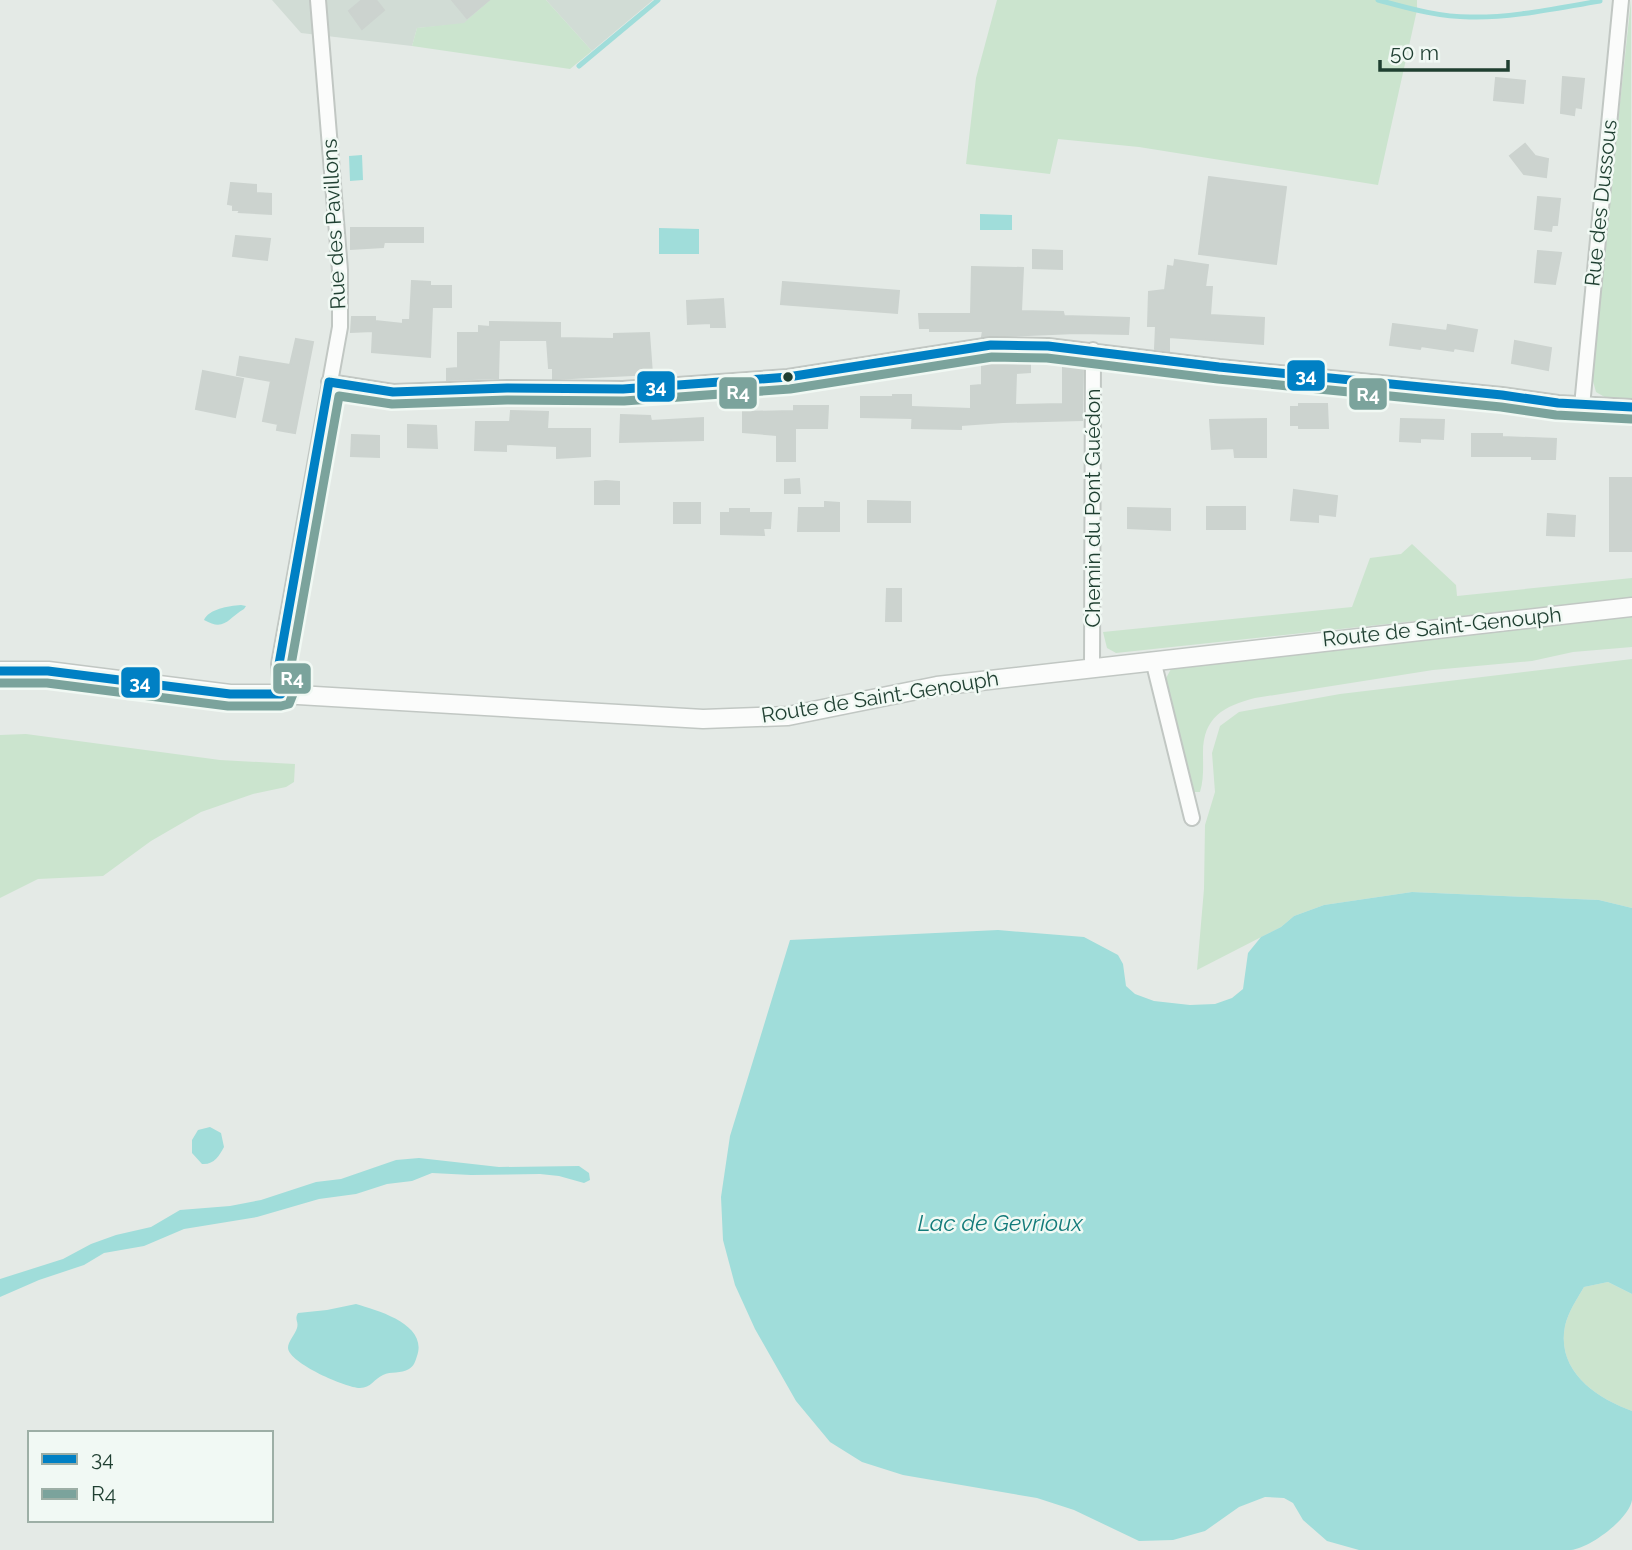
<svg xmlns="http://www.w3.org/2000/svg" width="1632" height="1550" viewBox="0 0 1632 1550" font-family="Raleway,sans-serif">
  <rect width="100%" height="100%" fill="#e4eae6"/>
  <path fill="#d1dcd5" d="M272,0H490L464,24L417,28L412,46L301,33Z
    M546,0H653L592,51Z"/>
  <path fill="#cbe4ce" d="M490,0H546L592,51L570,69L412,46L417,28L464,23Z
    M997,0H1417V10L1378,185L1139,147L1058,139L1050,174L966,164L976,78Z
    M1631,0L1632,399H1608L1596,392L1591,374Z
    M1412,544L1456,585L1457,596L1632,578V598L1116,653L1107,648L1103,632L1352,607L1370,558L1401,554Z
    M1632,615V647L1573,652L1532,661L1433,670L1255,698C1224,706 1203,717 1203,753C1203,766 1204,779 1200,792H1194L1165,680L1171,669L1183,664Z
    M1632,659V908L1599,900L1412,892L1324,905L1294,916L1281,927L1197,970L1204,889L1205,825L1215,792L1212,753L1220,726L1239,712L1340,694Z
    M26,734L220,760L295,764L294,782L286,787L253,794L201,812L151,841L103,876L38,879L0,898V735Z
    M1608,1282L1632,1294V1411C1596,1398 1556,1371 1565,1326C1568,1312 1577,1299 1584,1287Z"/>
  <path fill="#a0ddda" d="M362,155L363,180L350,181L349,156Z
    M980,214L1012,215V230H980Z
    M659,228L699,229V254H659Z
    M241,605L246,606L244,609C228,618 225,632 204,620C209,609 228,606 241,605Z
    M1412,892L1599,900L1632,908V1294L1608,1282L1584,1287C1577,1299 1568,1312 1565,1326C1556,1371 1596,1398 1632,1411C1632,1437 1632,1476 1632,1500C1629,1519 1590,1548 1571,1550H1359L1327,1541L1303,1520L1293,1503L1284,1498L1265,1497L1239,1507L1205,1531L1173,1540L1139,1541L1074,1510L1037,1498L903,1475L862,1462L830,1442L796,1401L755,1329L735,1285L723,1240L721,1197L730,1136L790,940L998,930L1084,937L1118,955L1123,964L1126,986L1135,994L1154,1001L1190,1005L1215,1004L1232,998L1243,989L1248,953L1261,937L1281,927L1294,916L1324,905Z
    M210,1127L221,1133L224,1147C219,1156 214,1165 202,1164L192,1153V1140L198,1130Z
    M419,1158L499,1167L579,1166L589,1173L590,1180L584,1183L559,1176L540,1174L471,1175L432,1173L412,1181L387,1184L356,1194L319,1199L257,1217L184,1229L144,1246L104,1253L84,1265L39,1280L0,1297V1279L63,1259L91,1244L116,1235L151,1227L180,1210L230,1206L261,1200L316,1182L341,1179L396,1160Z
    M356,1304C380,1311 428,1325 417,1356C415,1362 414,1366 409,1369C401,1374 391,1371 383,1375C374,1379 371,1388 360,1388C346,1388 289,1363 288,1348C288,1341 295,1335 297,1328C299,1321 294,1320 298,1313L327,1310Z"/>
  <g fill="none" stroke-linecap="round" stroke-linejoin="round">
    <path stroke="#a0ddda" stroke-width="5" d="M1378,0C1408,8 1438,17 1470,17C1513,18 1557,8 1600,1
      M579,66L658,0"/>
  </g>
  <path fill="#ccd3cf" stroke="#ccd3cf" stroke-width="2" d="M362,0H376L384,10L362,29L349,11Z
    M452,0H489L467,18Z
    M1563,77L1584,79L1581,108L1575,107L1574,115L1561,113Z
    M1496,78L1525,81L1523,103L1494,100Z
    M1525,144L1535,156L1548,159L1546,177L1524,174L1510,156Z
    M1209,177L1286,187L1276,264L1199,254Z
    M231,183L256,185V193L271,194V214L239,212L240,210H233V205L228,204Z
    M1538,197L1560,199L1557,225H1552L1551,231L1535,229Z
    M351,228H423V242H384L383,247L351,249Z
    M236,236L270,239L267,260L233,256Z
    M1033,250L1062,251V269L1033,268Z
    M1538,251L1561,253L1555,284L1535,282Z
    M1175,260L1208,265L1205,287H1212L1210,315L1264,318L1263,344L1169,337V351L1155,349L1156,326H1148L1149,292L1165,290L1168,266L1174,267Z
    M972,267L1023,268L1021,311L1063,312L1064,316L1129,318L1128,334L1076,333L982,337L983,331H930V328H920L919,314H971Z
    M412,281L430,282V286H451V307H432L430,357L372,352L373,331L351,332L352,317H375V321L403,324V320H410Z
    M783,282L899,291L897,313L781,304Z
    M723,299L725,327H711V323L688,324L687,301Z
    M490,322L560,323V338L614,339V334L649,333L652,374L553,379V368H549L547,340H499L498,378L447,380V369L458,368V333H479V326L490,327Z
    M1393,324L1447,331L1448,325L1477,330L1473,351L1454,348L1453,351L1421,346L1420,349L1390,345Z
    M296,339L313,342L295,433L277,430L278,424L263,421L271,381L237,375L240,357L290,365Z
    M1515,341L1551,348L1548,370L1512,363Z
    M992,355H1030V372L1016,373L1015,405L1063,404V365H1083L1082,420L1003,422L961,425V429L912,428L913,407L971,409V386L982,385V356Z
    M203,371L243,379L235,417L196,409Z
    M893,395H911V418L861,417V397H893Z
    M1299,404H1327L1328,428H1299V425H1291V407H1299Z
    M794,406H828L827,428H795V461H777V435L743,432V412L794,411Z
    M511,411L548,412L547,429H590V456L557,458V446L506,444V451L475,450L476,422H510Z
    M621,415L650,416L651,421L703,418V440L620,442Z
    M1266,419V457H1235L1234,448L1212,449L1210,420Z
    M1401,419L1444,420L1443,439L1420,438V442L1400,441Z
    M408,425L436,426L437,448L408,447Z
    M1472,434H1502V437L1556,439L1555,459H1532V456H1472Z
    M352,435L379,436V457L351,456Z
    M1610,478H1631L1632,551H1610Z
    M799,479L800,493H785V480Z
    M606,481L619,482V504H595V482Z
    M1294,490L1337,496L1335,516L1318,514V522L1291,520Z
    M868,501L910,502V522H868Z
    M825,502L839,503V531H798L799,508H825Z
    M674,503H700V523H674Z
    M1207,507H1245V529H1207Z
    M1128,508L1170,509V530L1128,528Z
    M730,509H749V513H771L770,528H763L764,535L721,534V513H730Z
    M1548,514L1575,516L1574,536L1547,535Z
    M887,589H901V621H886Z"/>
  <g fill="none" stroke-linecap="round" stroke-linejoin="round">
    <g stroke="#c1c7c3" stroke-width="18">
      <path id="minor" d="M329,382L393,392L507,388L623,389L788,377L991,345L1048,346L1219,367L1502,395L1558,403L1632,407
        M1582,406L1621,0
        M1153,660L1192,818
        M1092,667L1093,350
        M281,694L279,664L340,327V270L318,0"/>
    </g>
    <g stroke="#c1c7c3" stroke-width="21">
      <path id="tertiary" d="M0,671H48L230,694H281L703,719L788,716L937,686L1632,607"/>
    </g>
    <use href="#minor" stroke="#fbfcfb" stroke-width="14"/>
    <use href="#tertiary" stroke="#fbfcfb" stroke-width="18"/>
    <g stroke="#f1f9f4" stroke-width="14">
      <path id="bus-1" d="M329,382L393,392L507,388L623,389L788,377L991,345L1048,346L1219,367L1502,395L1558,403L1632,407
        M0,671H48L230,694H281
        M281,694L279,664L329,382"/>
    </g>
    <g stroke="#f1f9f4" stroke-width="14">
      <path id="bus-2" d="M0,683H47L228,706H281L289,704L293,694L291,665L339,396L392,404L507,400L624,401L790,389L992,357L1047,358L1218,379L1501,407L1556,415L1631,419"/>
    </g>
    <use href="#bus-1" stroke="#0080c4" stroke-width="9"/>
    <use href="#bus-2" stroke="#7ba39c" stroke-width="9"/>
  </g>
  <circle fill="#1f3f31" stroke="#f1f9f4" stroke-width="2.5" cx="788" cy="377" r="6"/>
  <g text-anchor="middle" stroke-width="5" stroke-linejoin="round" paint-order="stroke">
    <g font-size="21" fill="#1f3f31" stroke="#f1f9f4">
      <text transform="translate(1601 203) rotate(-84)" y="7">Rue des Dussous</text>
      <text transform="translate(334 224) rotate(-93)" y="7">Rue des Pavillons</text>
      <text transform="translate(1093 508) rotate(-90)" y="7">Chemin du Pont Guédon</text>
      <text transform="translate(1442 627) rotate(-6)" y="7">Route de Saint-Genouph</text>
      <text transform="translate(880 697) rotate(-9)" y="7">Route de Saint-Genouph</text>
    </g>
    <g font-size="23" font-style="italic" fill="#137b7a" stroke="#f1f9f4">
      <text x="1000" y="1231">Lac de Gevrioux</text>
    </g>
  </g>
  <g stroke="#f1f9f4" stroke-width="2.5">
    <rect x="1286" y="359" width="40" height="33" rx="7" fill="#0080c4"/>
    <rect x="636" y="370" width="40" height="33" rx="7" fill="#0080c4"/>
    <rect x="718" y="376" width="40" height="34" rx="7" fill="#7ba39c"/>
    <rect x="1348" y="377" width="40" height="34" rx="7" fill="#7ba39c"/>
    <rect x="272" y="662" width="40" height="33" rx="7" fill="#7ba39c"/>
    <rect x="120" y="666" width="41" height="33" rx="7" fill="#0080c4"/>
  </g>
  <g font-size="19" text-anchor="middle" font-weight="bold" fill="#fff">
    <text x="1306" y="382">34</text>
    <text x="656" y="393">34</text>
    <text x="738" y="399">R4</text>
    <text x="1368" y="401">R4</text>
    <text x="292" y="685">R4</text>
    <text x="140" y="689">34</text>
  </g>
  <rect x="28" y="1431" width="245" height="91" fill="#f1f9f4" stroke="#9dafa6" stroke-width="2"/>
  <rect x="42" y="1454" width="35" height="10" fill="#0080c4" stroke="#9dafa6" stroke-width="2"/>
  <text x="91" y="1466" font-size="21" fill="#1f3f31">34</text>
  <rect x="42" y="1489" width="35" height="10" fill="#7ba39c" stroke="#9dafa6" stroke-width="2"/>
  <text x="91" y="1501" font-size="21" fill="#1f3f31">R4</text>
  <path d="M1380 60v10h128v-10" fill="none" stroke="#1f3f31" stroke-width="3.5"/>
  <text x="1390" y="60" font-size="21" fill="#1f3f31" stroke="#f1f9f4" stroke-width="5" paint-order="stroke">50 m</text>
</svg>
